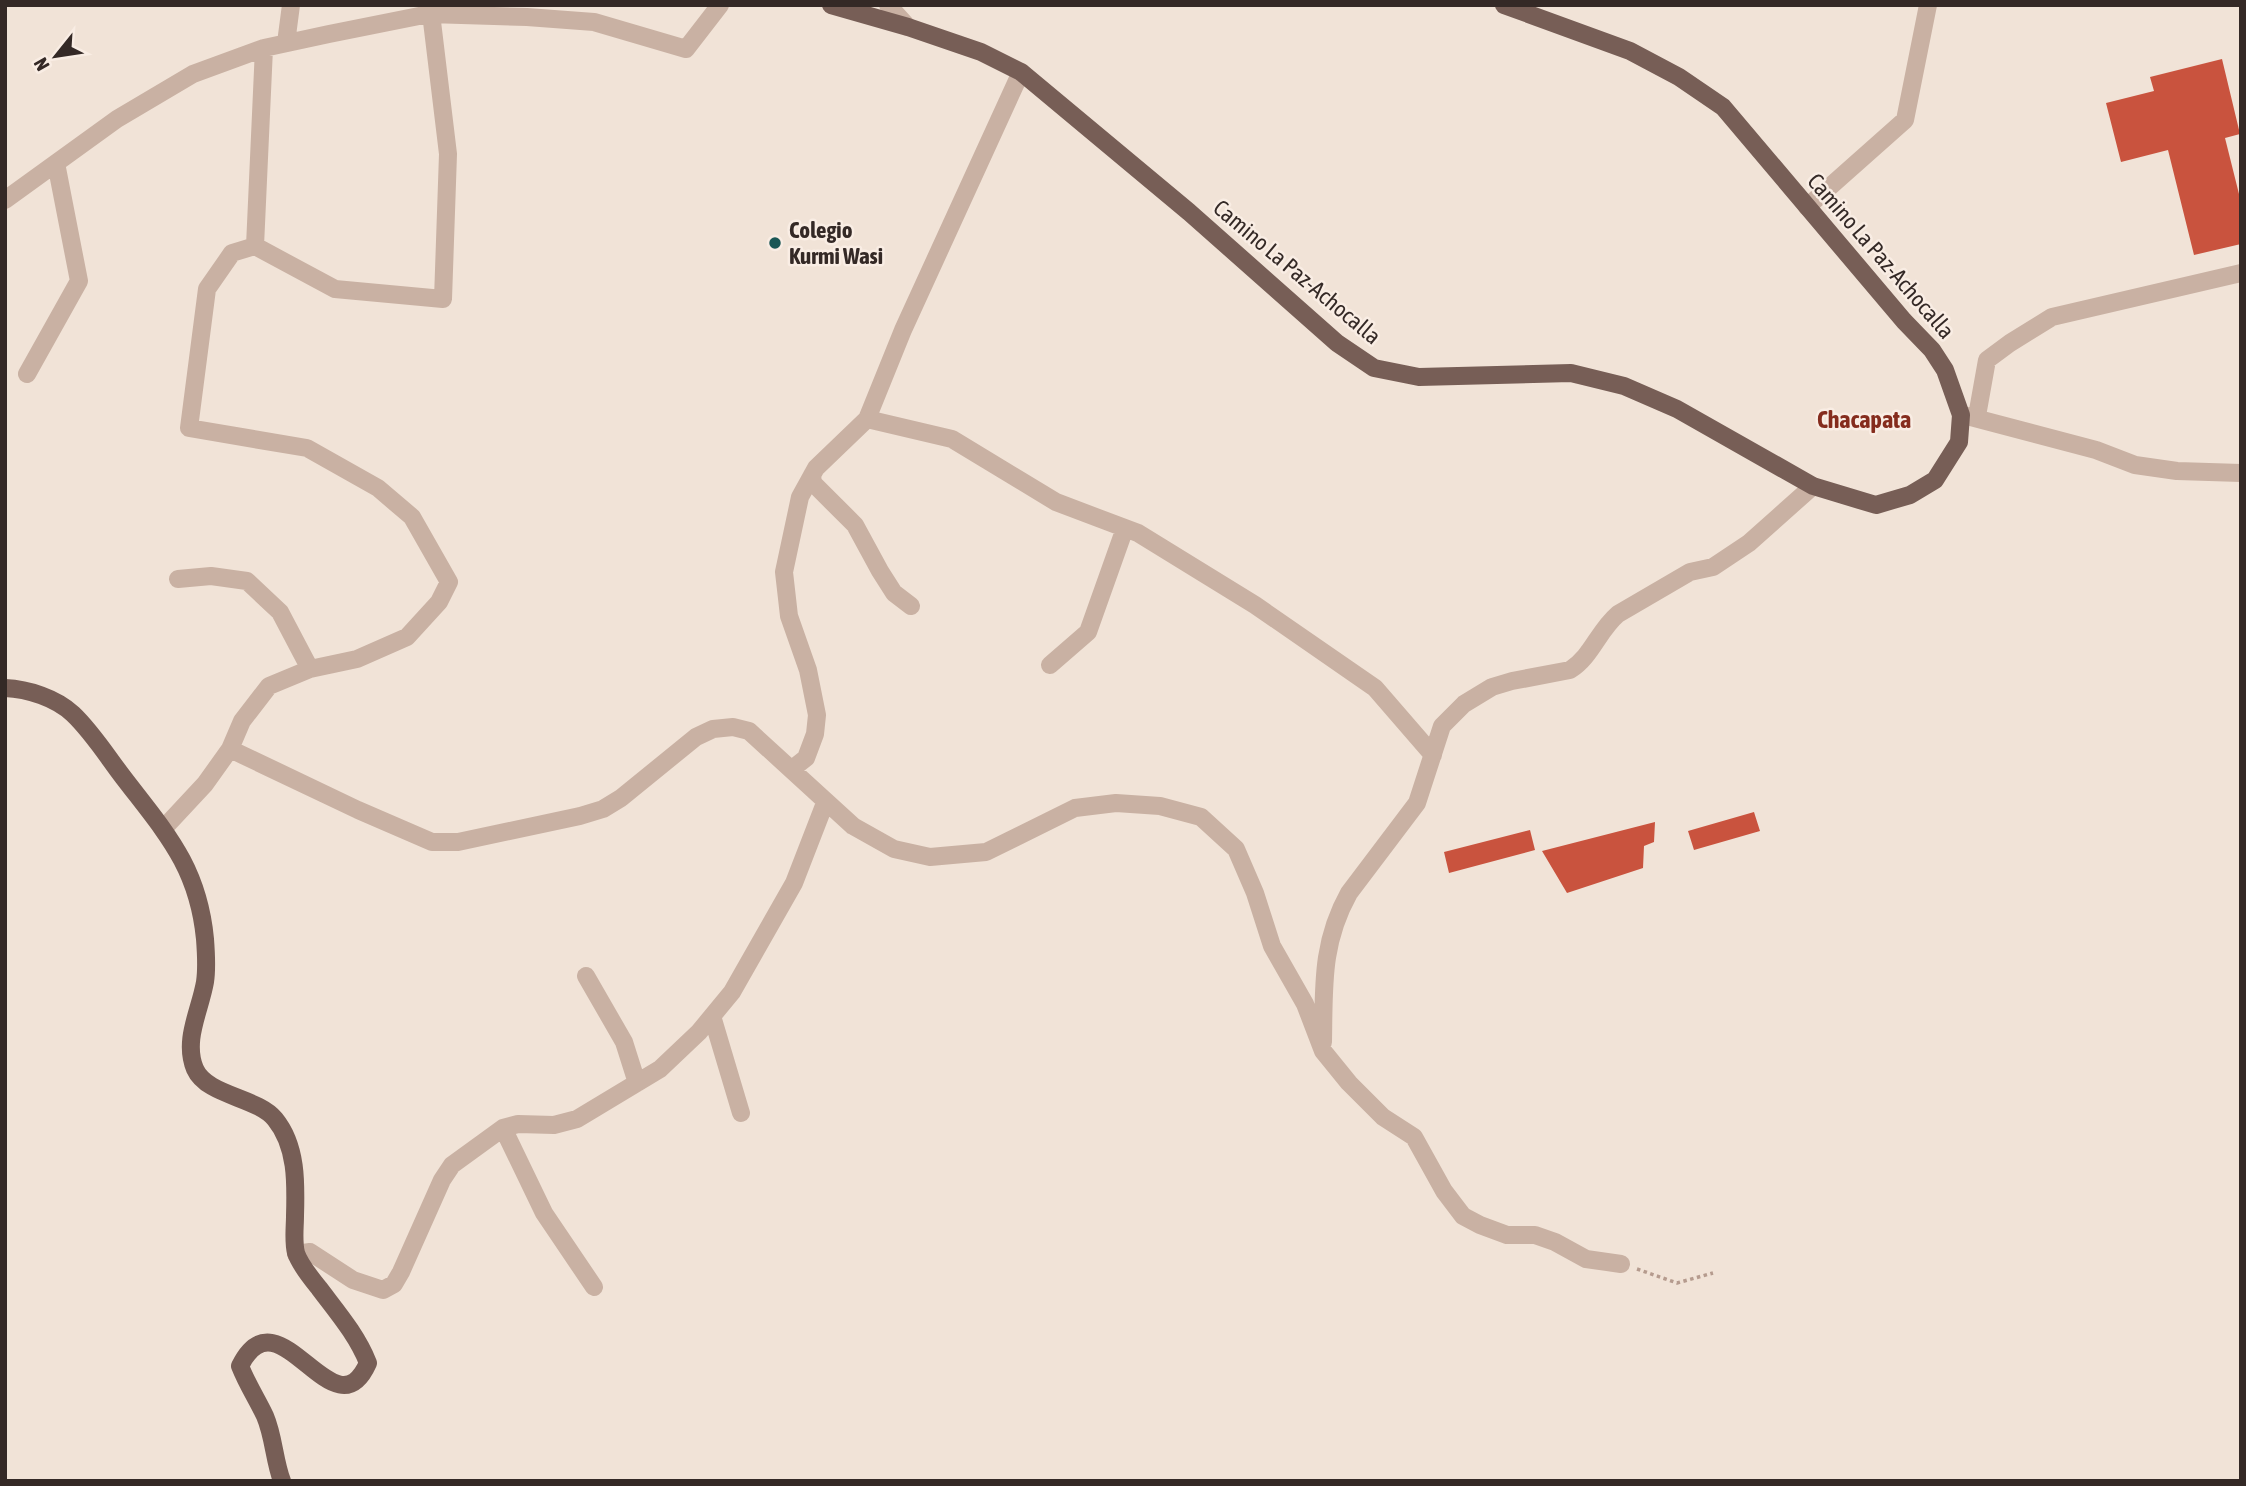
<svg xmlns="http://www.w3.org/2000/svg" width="2246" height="1486" viewBox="0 0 2246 1486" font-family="'Asap Condensed',sans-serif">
  <rect width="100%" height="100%" fill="#f1e3d7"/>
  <path fill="#c9533e" d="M2222,59L2240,134L2225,138L2241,202V244L2194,255L2168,150L2121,162L2106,103L2154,91L2150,77Z
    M1754,812L1760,831L1694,850L1688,831Z
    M1655,822L1654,842L1644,846L1643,868L1567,893L1542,851Z
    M1530,830L1535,850L1449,873L1444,852Z"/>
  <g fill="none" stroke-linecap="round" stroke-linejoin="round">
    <path stroke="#b59b8e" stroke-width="3.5" stroke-dasharray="3.5 3.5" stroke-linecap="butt" d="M1637,1269L1677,1283L1713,1273"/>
    <path stroke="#c9b1a3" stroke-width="18" d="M888,5L908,27
      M286,43L291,5
      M5,200L117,119L193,74L264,48L329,34L429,14L527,17L594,22L686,49L720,5
      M1807,207L1905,120L1928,5
      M255,246L335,289L443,299L448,154L430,5
      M27,374L79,281L56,163
      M1967,416L2096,450L2135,465L2177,471L2241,473
      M1977,416L1987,360L2010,343L2052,317L2241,273
      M867,419L952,439L1056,502L1138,533L1255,605L1375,688L1433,755
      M812,475L813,483L855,525L880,571L894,593L911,606
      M178,579L211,576L247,581L280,612L310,669
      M1050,665L1088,632L1125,528
      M230,749L242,721L269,686L310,669L357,659L407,637L439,602L449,582L412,517L378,488L307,448L189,428L207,289L232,253L255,246L264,48
      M792,769L806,758L815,734L817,715L808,670L789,616L784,572L800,497L816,468L867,419L903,330L1021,72
      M164,828L205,784L230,749L358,810L432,842H458L580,816L603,809L621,798L696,737L713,729L733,727L749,731L853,826L894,849L930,857L986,852L1075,808L1116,803L1160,806L1201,817L1236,849L1255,893L1272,946L1305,1004L1323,1051L1349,1083L1383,1117L1414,1137L1444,1191L1463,1216L1480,1225L1507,1235H1535L1555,1242L1586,1259L1621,1264
      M586,976L624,1042L637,1083
      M712,1016L741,1113
      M1323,1042C1324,987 1321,943 1349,893L1417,803L1442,726L1464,704L1492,687L1512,681L1570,670C1592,656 1598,631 1618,614L1690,572L1713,567L1749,543L1813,486
      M503,1128L544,1213L594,1287
      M296,1254L310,1252L353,1280L383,1290L394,1284L401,1272L442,1180L452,1165L503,1128L518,1124L554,1125L577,1119L660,1069L699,1032L732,992L794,883L825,803"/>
    <path stroke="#775e56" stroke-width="18" d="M831,5L908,27L981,52L1021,72L1189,212L1337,343L1374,368L1419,377L1571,373L1624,386L1677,409L1813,486L1876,505L1910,495L1935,480L1959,442L1961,415L1945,370L1932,350L1904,321L1723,107L1679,77L1630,51L1504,5
      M5,688C28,689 56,698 73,714C92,732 107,756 123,777C165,832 198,866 205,939C206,952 207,969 205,982C200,1011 183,1040 195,1069C207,1096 257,1097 275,1119C297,1146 296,1183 295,1216C295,1227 293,1241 296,1253C300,1265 311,1278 319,1288C337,1312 357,1335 368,1363C334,1439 279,1287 240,1366C247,1384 257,1399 265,1416C274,1437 274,1460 282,1481"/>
  </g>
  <circle fill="#1a5755" stroke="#f9ede4" stroke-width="2.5" cx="775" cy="243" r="7"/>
  <g text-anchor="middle" stroke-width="5" stroke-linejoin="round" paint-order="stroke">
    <g font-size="23" font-weight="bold" fill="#342926" stroke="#f9ede4" text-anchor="start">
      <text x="789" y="238">Colegio<tspan x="789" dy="26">Kurmi Wasi</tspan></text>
    </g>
    <g font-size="23" fill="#342926" stroke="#f9ede4">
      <text transform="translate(1881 256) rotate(49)" y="8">Camino La Paz-Achocalla</text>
      <text transform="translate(1297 272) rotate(40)" y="8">Camino La Paz-Achocalla</text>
    </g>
    <g font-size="24" font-weight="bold" fill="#852c1d" stroke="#f9ede4">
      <text x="1864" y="428">Chacapata</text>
    </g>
  </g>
  <rect width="2246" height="1486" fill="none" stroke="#342926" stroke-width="14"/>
  <g transform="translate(56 56) rotate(240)" stroke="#f9ede4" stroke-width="5" paint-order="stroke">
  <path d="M0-5L12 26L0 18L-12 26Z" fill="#342926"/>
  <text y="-10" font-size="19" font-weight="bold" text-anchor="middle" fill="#342926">N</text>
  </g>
</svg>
